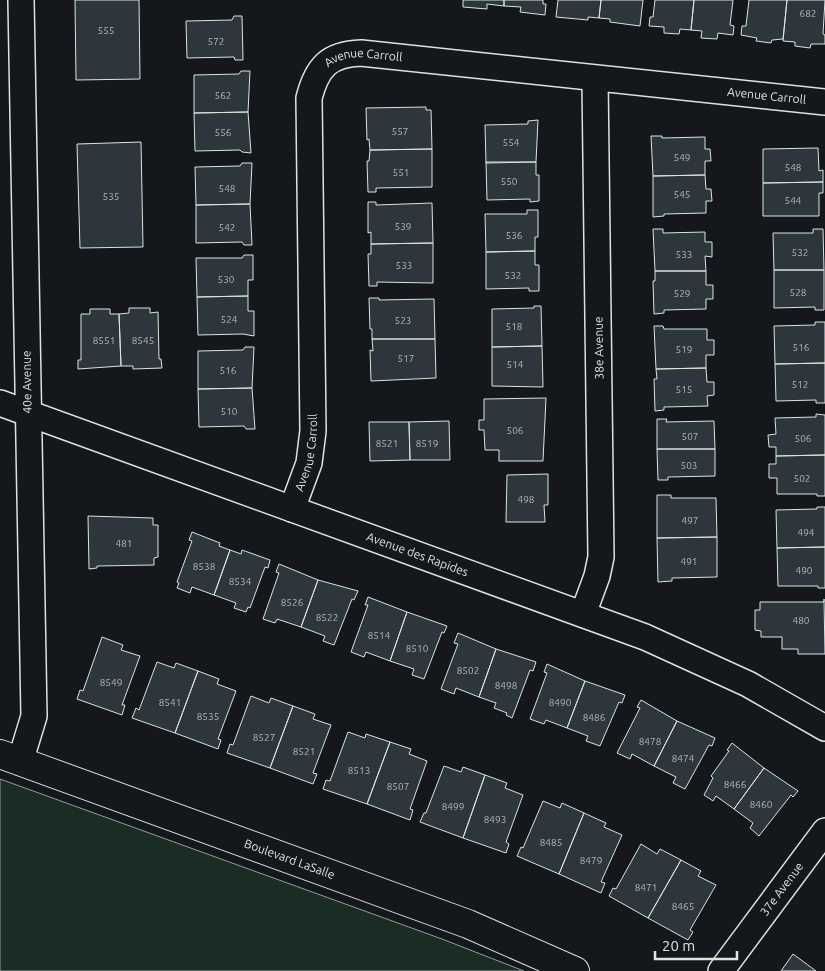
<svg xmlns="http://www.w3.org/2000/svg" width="825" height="971" viewBox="0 0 825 971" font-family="Ubuntu,sans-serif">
  <rect width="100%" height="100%" fill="#14181c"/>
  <path fill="#1a2d24" stroke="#939e99" d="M0,779L442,939L524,971H0Z"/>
  <path fill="#2c363c" stroke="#d8e6dc" d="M75,0H139L140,79L76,80Z
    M463,0H504V6L487,4V9L463,7Z
    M504,0H543V4H546L545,15L520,12L521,7L504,6Z
    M558,0H601L599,18L588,17V20L556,17Z
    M601,0H643L640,26L610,22V19L599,18Z
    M655,0H694L691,30L680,29L679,34L664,33V27L649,26L650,17H653Z
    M694,0H733L730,25L734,26L733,35L718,33L717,39L701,38L702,31L691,30Z
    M749,0H787L783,39L772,40L771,43L756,41L757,38L741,35L742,26H746Z
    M787,0H825L823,34L825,35V44H811L810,48L795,46V42L783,41Z
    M234,16H242L243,60H235L234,57L187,58L186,21L232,20Z
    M241,71H250L248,112L194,113V75L239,74Z
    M426,107V110H431L432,149L370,150L369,139L367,140L366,108Z
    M248,112L251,153L242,152L240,150L195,151L194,113Z
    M538,120L536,162L486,163L485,125L528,124V121Z
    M651,136H662V138L705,137V149H710L711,161H705V175L653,176Z
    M141,142L143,247L80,248L77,144Z
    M818,148L819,171L823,170V182L763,183V149Z
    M432,149V187L376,188V192H368L367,161H369L370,150Z
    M486,162H536V175H539V201L530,202V199L487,200Z
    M242,163H252L250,204L196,205L195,167L240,166Z
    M705,175L706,189H711L712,201H706V213L664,214V216L653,217V176Z
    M823,182V193H819V216H763V183Z
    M368,202H376V205L432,203L433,243L371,244V232L368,233Z
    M250,204L252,245H244L242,242L196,243V205Z
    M527,210H538V237H535V251L486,252L485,214H527Z
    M653,229H663V233L705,232V242H712V257L705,256L706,271H655Z
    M813,229H823L824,270H774L773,233H813Z
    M433,243V283L377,282V286H369L368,254H371V244Z
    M535,251V265H539V291H529V288L486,289V252Z
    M244,255H253V280H248V296L197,297L196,258H242Z
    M774,270H824V310H815V307L774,308Z
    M655,271H706V285H713V299H706V309L664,310V313L654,314L653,281H655Z
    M248,296V311H254V336L243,334L198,335L197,297Z
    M369,298H379V300L434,299L435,339H372V329H370Z
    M534,306H541L542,346L492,347V309L534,308Z
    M129,308H150V313L158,312L159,359H161L162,368L133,369V366H121L119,314L129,313Z
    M90,309H110V314H119L121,366L78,369V360H81V314H90Z
    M815,322H825V363L775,364L774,326L815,325Z
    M654,326H663L664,329H707V340H714V355H706V368L656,369Z
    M372,339H435L436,378L371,381L370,350L373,351Z
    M542,346L543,387L492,386V347Z
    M245,347H254L252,388L198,389V351L243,350Z
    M825,363V403H816V400L776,401L775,364Z
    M706,368L707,382H714V395L707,396L708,406L664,407V410L655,411L654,379H657L656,369Z
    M252,388L255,429H246L244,426L199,427L198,389Z
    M546,398L543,461H499V450H485L484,430H479V420H484V399Z
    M816,414L825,415V455L776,456V447H769L768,435L776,434L775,418L816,417Z
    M657,419H667L666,422L714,421L715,449H657Z
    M449,421L450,460H410L409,422Z
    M369,422H409L410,460L370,461Z
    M657,449H715V476L668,477V480H658Z
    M825,455V496H817V494H777V478H769V464H776V456Z
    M548,474V505H544L545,522H506L507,475Z
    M657,495H671V498H716L717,537L657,538Z
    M817,507H825V547L777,548L776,510L817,509Z
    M88,516L153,518V525H158V557L154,558V565L97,566V568L89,569Z
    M192,532L220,543L219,546L230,550L214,595L192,587L190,593L177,588L179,583L177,582L192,541L189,540Z
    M717,537V577L672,578V581L658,582L657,538Z
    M825,547V588H818V586H778L777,548Z
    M230,550L241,554L242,550L270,560L268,568L265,567L250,608L248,607L246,612L234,608L236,603L214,595Z
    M279,564L318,580L301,627L277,619L275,623L263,619L279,573L276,572Z
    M318,580L358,591L354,600L352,599L334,645L323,641L325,636L301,627Z
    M368,597L407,612L390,661L366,652L364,657L351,652L368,605H365Z
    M824,599L825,654H798V649H782V637H761V631L755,630V610H760V602H824Z
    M407,612L447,626L444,633L442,632L424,679L412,675L414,669L390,661Z
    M458,633L496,649L479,697L456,688L454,694L441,689L458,644L454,643Z
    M102,637L123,645L121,650L140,656L122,705H125L122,715L77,699L80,690L83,691Z
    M496,649L536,662L533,671L530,670L512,718L506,715L507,713L494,708L496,703L479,697Z
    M157,662L174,668L176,663L198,671L175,733L132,718L136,708L139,710Z
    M547,664L585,681L567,728L546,720L544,724L530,719L547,673L544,672Z
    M198,671L219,679L217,684L236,691L218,739L221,740L218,749L175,733Z
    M585,681L625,695L622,703L619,702L600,746L586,741L588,736L567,728Z
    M251,696L269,703L271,698L293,706L270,768L227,753L230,744L233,745Z
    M641,700L677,721L654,766L632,754L630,759L617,753L640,708L637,707Z
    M293,706L315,714L313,719L331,725L313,773L317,774L313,784L270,768Z
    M677,721L715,738L712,746L709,745L685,789L673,783L676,777L654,766Z
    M348,732L365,738L366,734L390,742L367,804L323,789L326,780L330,781Z
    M390,742L411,749L409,754L427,761L410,809L413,810L410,820L367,804Z
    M732,743L764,768L734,809L716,796L713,801L704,795L713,778L711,776L729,751L727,750Z
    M444,766L461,772L463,767L485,775L463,838L420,822L424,813H426Z
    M764,768L798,791L793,797L791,795L759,836L750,828L753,823L734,809Z
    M485,775L507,783L505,788L523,795L506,842L509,844L506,853L463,838Z
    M543,801L560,808L562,803L584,813L559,874L517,856L521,847L523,848Z
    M584,813L606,823L604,827L622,835L601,882L605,883L601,893L559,874Z
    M641,844L657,854L660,849L681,860L648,918L609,896L613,888L616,889Z
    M681,860L701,871L698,876L716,885L690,930L693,932L688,940L648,918Z
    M793,954L816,971H781Z"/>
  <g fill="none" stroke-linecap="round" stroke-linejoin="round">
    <g stroke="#d8e6dc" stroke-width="28">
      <g id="minor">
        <path id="s1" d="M0,403L645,637L748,684L825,728"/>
        <path id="s2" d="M292,509L309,463L313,431L309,98C317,67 329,54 361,53L825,102"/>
        <path d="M583,614L597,576L601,557L595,79"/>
        <path d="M20,762L34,716L21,0"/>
        <path id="s3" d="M721,971L825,831"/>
      </g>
    </g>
    <g stroke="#d8e6dc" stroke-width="30">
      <g id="secondary">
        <path id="s4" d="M0,754L468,924L575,971"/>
      </g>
    </g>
    <use href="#minor" stroke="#14181c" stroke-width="25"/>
    <use href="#secondary" stroke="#14181c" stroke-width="28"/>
  </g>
  <g text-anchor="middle" stroke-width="4" stroke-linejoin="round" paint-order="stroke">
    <g font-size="10" fill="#adbab4">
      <text x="808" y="17">682</text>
      <text x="106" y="34">555</text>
      <text x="216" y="45">572</text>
      <text x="223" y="99">562</text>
      <text x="400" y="135">557</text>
      <text x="223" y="136">556</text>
      <text x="511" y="146">554</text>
      <text x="682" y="161">549</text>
      <text x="793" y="171">548</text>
      <text x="401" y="176">551</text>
      <text x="509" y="185">550</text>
      <text x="227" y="192">548</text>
      <text x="682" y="198">545</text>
      <text x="111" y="200">535</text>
      <text x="793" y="204">544</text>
      <text x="403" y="230">539</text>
      <text x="227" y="231">542</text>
      <text x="514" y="239">536</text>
      <text x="800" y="256">532</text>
      <text x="684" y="258">533</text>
      <text x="404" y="269">533</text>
      <text x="513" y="279">532</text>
      <text x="226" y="283">530</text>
      <text x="798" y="296">528</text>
      <text x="682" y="297">529</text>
      <text x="229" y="323">524</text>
      <text x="403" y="324">523</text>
      <text x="514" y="330">518</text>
      <text x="104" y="344">8551</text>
      <text x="143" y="344">8545</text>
      <text x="801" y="351">516</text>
      <text x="684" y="353">519</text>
      <text x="406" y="362">517</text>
      <text x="515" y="368">514</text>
      <text x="228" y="374">516</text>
      <text x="800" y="388">512</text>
      <text x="684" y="393">515</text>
      <text x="229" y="415">510</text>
      <text x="515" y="434">506</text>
      <text x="690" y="440">507</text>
      <text x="803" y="442">506</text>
      <text x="387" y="447">8521</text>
      <text x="427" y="447">8519</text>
      <text x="689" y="469">503</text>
      <text x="802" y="482">502</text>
      <text x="526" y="503">498</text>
      <text x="690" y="524">497</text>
      <text x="806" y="536">494</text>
      <text x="124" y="547">481</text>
      <text x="689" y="565">491</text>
      <text x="204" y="570">8538</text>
      <text x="804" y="574">490</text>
      <text x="240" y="585">8534</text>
      <text x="292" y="606">8526</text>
      <text x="327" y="621">8522</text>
      <text x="801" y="624">480</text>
      <text x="379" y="639">8514</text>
      <text x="417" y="652">8510</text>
      <text x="468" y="674">8502</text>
      <text x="111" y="686">8549</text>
      <text x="506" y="689">8498</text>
      <text x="170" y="706">8541</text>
      <text x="560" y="706">8490</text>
      <text x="208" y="720">8535</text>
      <text x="594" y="721">8486</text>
      <text x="264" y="741">8527</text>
      <text x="650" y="745">8478</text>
      <text x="304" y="755">8521</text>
      <text x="683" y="762">8474</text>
      <text x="359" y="774">8513</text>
      <text x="735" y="788">8466</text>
      <text x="398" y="790">8507</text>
      <text x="761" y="808">8460</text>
      <text x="453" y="810">8499</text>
      <text x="495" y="823">8493</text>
      <text x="551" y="846">8485</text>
      <text x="591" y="864">8479</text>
      <text x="646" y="891">8471</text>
      <text x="683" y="910">8465</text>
    </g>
    <g font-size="12" fill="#d8e6dc" stroke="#14181c">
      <text dy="4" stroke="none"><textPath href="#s2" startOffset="492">Avenue Carroll</textPath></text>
      <text dy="4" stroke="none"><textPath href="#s2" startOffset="898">Avenue Carroll</textPath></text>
      <text transform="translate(599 348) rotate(-91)" y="4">38e Avenue</text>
      <text transform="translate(27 382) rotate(-91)" y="4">40e Avenue</text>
      <text dy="4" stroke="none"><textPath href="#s2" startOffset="59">Avenue Carroll</textPath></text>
      <text dy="4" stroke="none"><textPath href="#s1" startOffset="444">Avenue des Rapides</textPath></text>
      <text dy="4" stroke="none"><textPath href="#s4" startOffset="308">Boulevard LaSalle</textPath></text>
      <text dy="4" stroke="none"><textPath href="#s3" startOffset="102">37e Avenue</textPath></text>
    </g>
  </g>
  <path d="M655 951v8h82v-8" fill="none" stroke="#d8e6dc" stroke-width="2.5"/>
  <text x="662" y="951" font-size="15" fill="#d8e6dc" stroke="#14181c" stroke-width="4" paint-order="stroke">20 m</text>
</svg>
